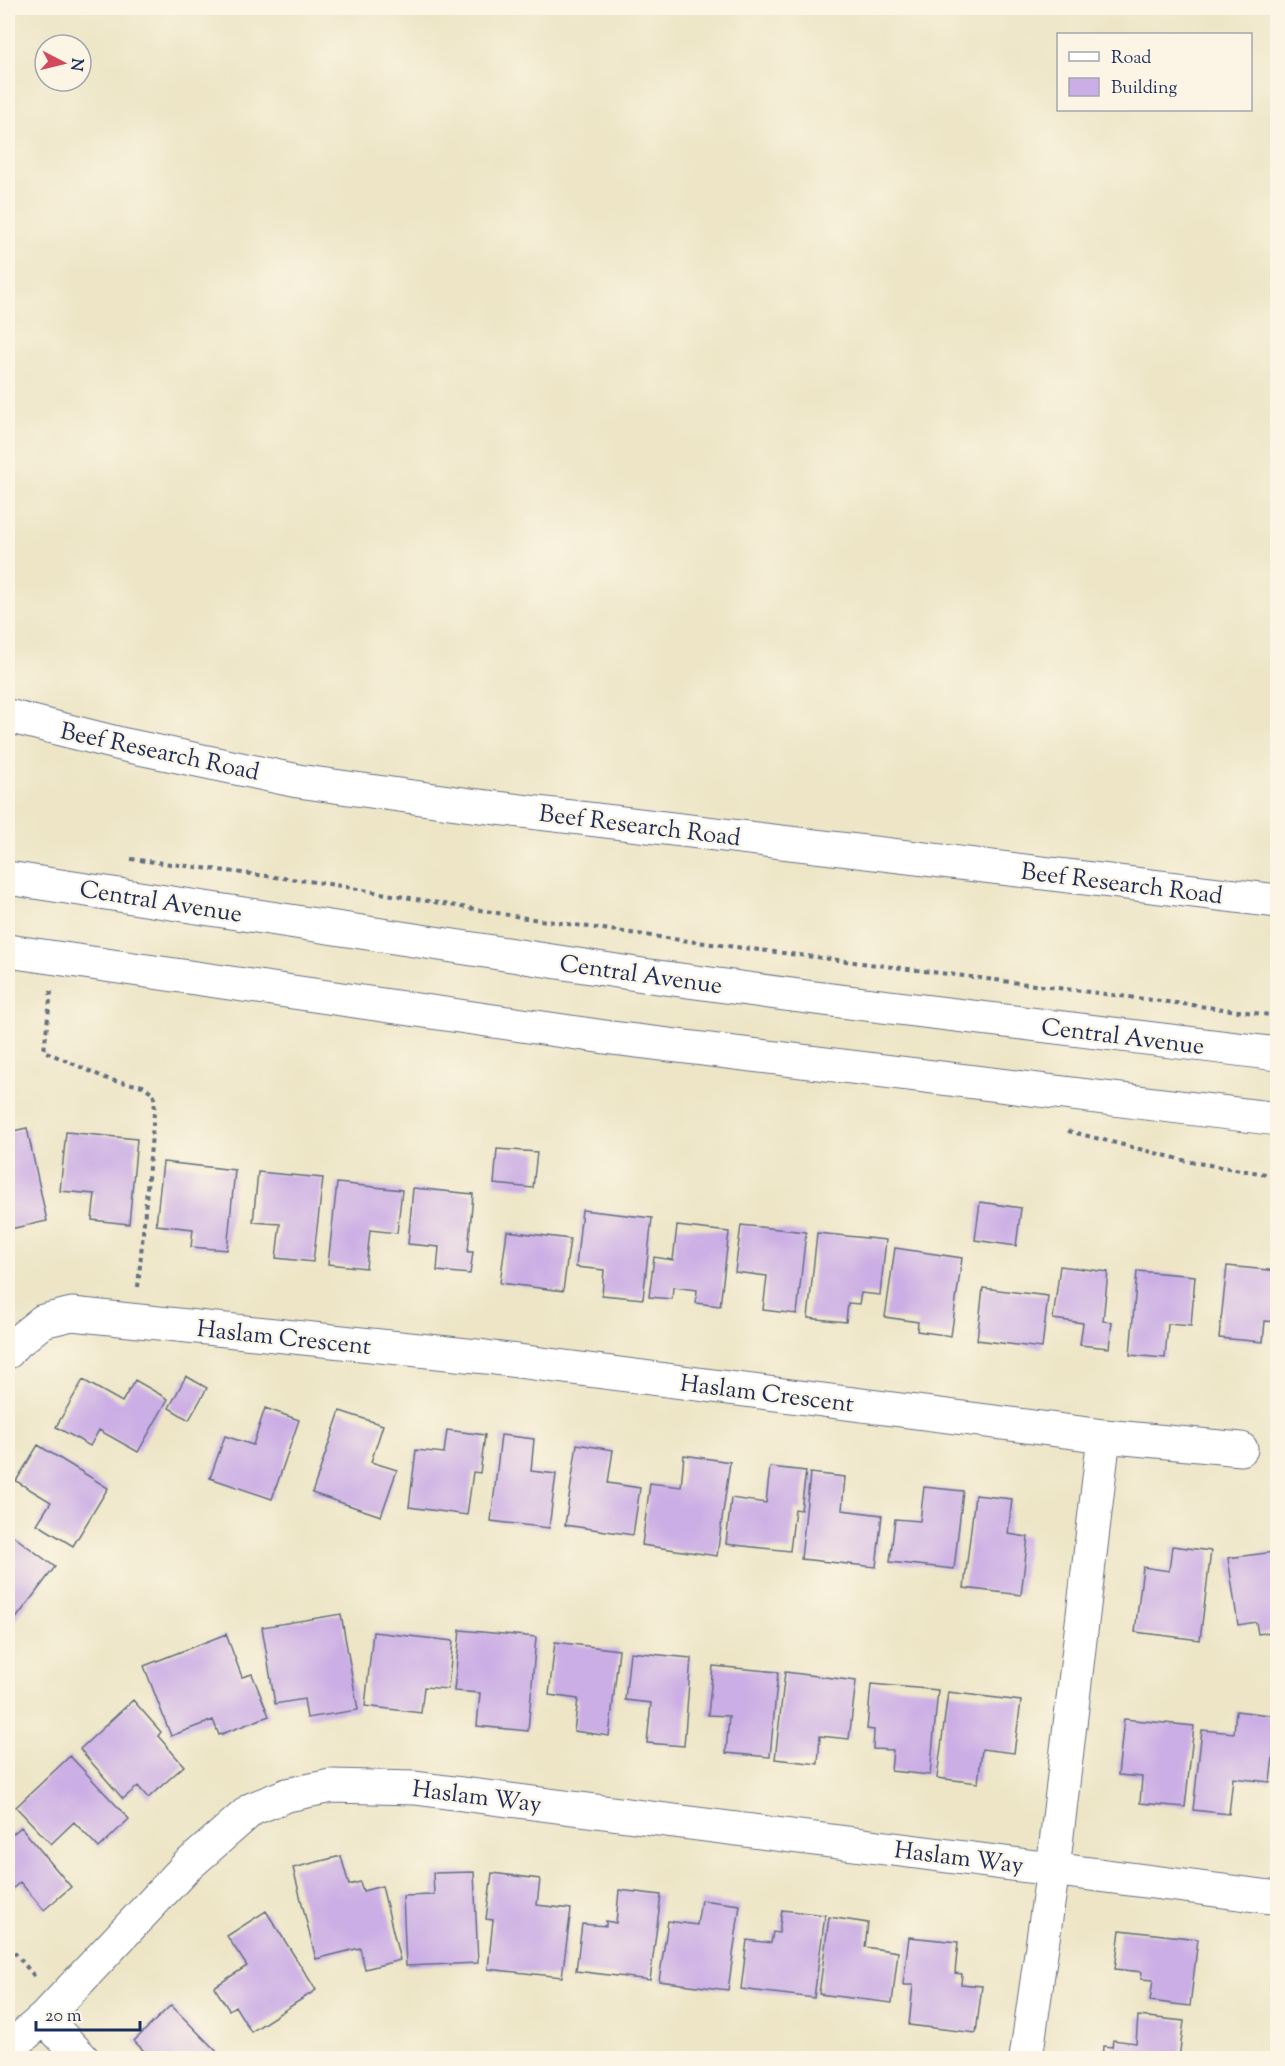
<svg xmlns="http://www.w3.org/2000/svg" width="1285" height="2066" viewBox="0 0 1285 2066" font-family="'Sorts Mill Goudy',serif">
  <rect width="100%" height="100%" fill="#fcf5e5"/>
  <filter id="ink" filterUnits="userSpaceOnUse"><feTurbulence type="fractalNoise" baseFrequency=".0167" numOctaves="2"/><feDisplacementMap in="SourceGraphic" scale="12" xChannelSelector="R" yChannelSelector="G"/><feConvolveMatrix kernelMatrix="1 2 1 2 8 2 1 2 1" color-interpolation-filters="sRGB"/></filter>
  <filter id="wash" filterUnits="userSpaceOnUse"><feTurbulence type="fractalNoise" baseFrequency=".008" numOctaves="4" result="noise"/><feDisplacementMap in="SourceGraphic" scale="24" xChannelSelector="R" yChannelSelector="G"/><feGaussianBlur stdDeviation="1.35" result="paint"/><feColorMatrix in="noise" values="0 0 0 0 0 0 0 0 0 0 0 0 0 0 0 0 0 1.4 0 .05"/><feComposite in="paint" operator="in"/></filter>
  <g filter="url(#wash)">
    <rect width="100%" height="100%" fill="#ede5c6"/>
    <g id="blocks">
      <path fill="#cbaee5" d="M27,1128L47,1221L10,1229L8,1218V1132Z
        M66,1132L137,1139L129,1224L92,1220L95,1194L60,1191Z
        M497,1149L537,1152L533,1188L494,1184Z
        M163,1162L235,1170L227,1250L191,1247L193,1229L156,1225Z
        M258,1172L323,1178L313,1262L276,1258L280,1224L253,1222Z
        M337,1183L402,1190L397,1233L370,1230L366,1268L328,1264Z
        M413,1188L473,1194L468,1252H473L470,1274L437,1271L439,1247L408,1244Z
        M980,1202L1021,1208L1016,1246L975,1240Z
        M582,1210L652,1218L643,1299L602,1295L604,1270L576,1267Z
        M741,1225L806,1232L797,1314L763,1310L767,1276L735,1272Z
        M677,1226L729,1232L720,1306L696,1303L697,1290L673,1287L672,1299L649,1297L654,1257L673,1260Z
        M507,1231L570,1239L563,1291L500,1283Z
        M817,1233L886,1240L880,1295L861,1293L859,1304L848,1303L846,1322L808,1318Z
        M895,1248L962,1258L951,1336L917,1331L918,1322L885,1317Z
        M1060,1266L1108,1272L1103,1321L1112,1322L1109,1348L1080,1345L1083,1323L1053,1319Z
        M1227,1266L1278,1271V1322L1265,1321L1263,1342L1219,1338Z
        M1137,1271L1195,1276L1191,1326L1168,1324L1165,1358L1130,1355Z
        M983,1288L1048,1296L1042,1348L977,1340Z
        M186,1376L207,1388L189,1420L169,1408Z
        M83,1380L122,1402L135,1380L168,1399L138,1452L99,1430L90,1446L56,1427Z
        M265,1408L299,1420L272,1499L210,1478L225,1436L253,1445Z
        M340,1411L383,1425L371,1462L397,1470L381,1516L312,1493Z
        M447,1430L485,1435L480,1473L473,1472L467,1515L409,1507L416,1450L444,1453Z
        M501,1435L534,1439L531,1471L556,1474L549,1528L491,1521Z
        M577,1444L613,1450L608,1483L640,1488L633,1535L565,1525Z
        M38,1445L108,1488L73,1546L37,1524L51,1502L16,1481Z
        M684,1455L730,1462L717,1556L642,1545L650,1483L681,1487Z
        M770,1467L806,1471L801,1510L795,1509L790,1551L726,1544L731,1498L766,1503Z
        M810,1473L845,1477L842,1510L882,1515L876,1567L801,1559Z
        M924,1487L963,1491L954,1569L890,1562L895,1519L920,1521Z
        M975,1495L1012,1499L1008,1534L1028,1537L1021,1595L964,1588Z
        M12,1535L55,1567L11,1625L8,1622V1540Z
        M1172,1546L1211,1551L1200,1640L1135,1632L1143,1567L1169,1571Z
        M1274,1552L1276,1564H1278V1631L1258,1634L1256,1622L1238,1625L1228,1558Z
        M341,1614L358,1710L307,1718L304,1699L275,1704L262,1627Z
        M460,1630L536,1637L528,1731L477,1726L480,1693L454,1691Z
        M373,1632L453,1641L448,1689L424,1687L421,1713L365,1706Z
        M226,1634L242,1677L252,1674L269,1716L219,1735L213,1720L171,1736L144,1666Z
        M555,1642L619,1650L609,1736L574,1731L578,1699L549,1695Z
        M630,1652L691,1658L684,1746L647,1743L651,1703L625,1700Z
        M713,1666L778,1672L770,1757L726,1753L729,1716L708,1715Z
        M785,1672L856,1681L849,1739L820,1736L818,1764L775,1759Z
        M871,1684L938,1690L930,1775L891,1771L893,1750L873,1749L874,1730L867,1729Z
        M948,1692L1021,1701L1014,1753L982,1749L978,1783L937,1778Z
        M133,1700L161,1732L158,1736L184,1766L148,1798L138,1786L123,1799L80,1749Z
        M1236,1711L1278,1716L1270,1782L1233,1778L1229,1814L1193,1810L1202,1730L1234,1733Z
        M1124,1719L1194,1726L1185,1807L1140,1803L1142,1777L1118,1775Z
        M70,1756L129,1819L99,1848L74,1822L51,1844L16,1807Z
        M21,1827L71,1887L44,1910L20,1882L8,1893V1838Z
        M341,1856L349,1885L360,1882L363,1891L382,1886L400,1960L365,1969L360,1948L316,1959L293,1868Z
        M474,1872L478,1963L406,1966L403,1896L434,1895L433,1873Z
        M492,1873L540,1879L537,1905L571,1909L562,1977L488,1969L493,1920L486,1919Z
        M619,1890L661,1895L650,1980L576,1971L582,1924L606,1926V1921L616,1923Z
        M701,1900L740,1905L728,1990L659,1981L668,1921L697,1925Z
        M782,1910L825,1915L814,1998L741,1989L747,1940L771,1943L773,1932L779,1933Z
        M266,1911L316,1990L251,2032L235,2006L229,2010L214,1987L247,1966L227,1936Z
        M829,1917L868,1923L865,1947L898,1952L892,2003L819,1994Z
        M1120,1930L1198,1939L1190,2006L1150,2001L1153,1980L1141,1979L1142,1972L1115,1969Z
        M909,1937L958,1942L955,1973L962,1974L961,1984L982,1986L976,2033L909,2025L913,1985H903Z
        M1276,1961H1278V1994L1272,1993Z
        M171,2005L223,2058H151L134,2041Z
        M1138,2016L1184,2021L1179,2058H1102L1103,2046L1112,2047L1113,2040L1136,2043Z"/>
    </g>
  </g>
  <g filter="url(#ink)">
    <use href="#blocks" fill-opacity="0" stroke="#646f82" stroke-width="1.5"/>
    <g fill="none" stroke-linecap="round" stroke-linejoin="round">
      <g stroke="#646f82" stroke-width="35">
        <path id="minor" d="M8,716L125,745L298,781L471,805L1278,901
          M8,1352L11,1347L43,1321L72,1314L486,1357L1104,1436L1241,1449
          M8,2049L44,2018
          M82,2058L44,2018L186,1867L252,1809L287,1795L331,1786L415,1788L1278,1898
          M1026,2058L1053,1869L1104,1436"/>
      </g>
      <g stroke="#646f82" stroke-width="35">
        <path id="secondary" d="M8,878L643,975L807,997L1278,1054
          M8,951L612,1038L1278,1119"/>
      </g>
      <path stroke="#646f82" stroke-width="4" stroke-dasharray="4.5 4.5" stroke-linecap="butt" d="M131,859L323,883L526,918L673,939L1278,1016
        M51,991L44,1051L110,1080L143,1086L153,1093L155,1102L138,1287
        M1068,1131L1191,1162L1278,1176
        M8,1945L36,1978"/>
      <use href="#minor" stroke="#fff" stroke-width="33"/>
      <use href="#secondary" stroke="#fff" stroke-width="33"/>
    </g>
  </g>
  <g text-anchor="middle" stroke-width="4.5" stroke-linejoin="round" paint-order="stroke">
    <g font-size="24" fill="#1b2f5e" stroke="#fcf5e5">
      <text transform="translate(160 751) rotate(12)" y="8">Beef Research Road</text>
      <text transform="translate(640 825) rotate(7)" y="8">Beef Research Road</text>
      <text transform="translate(1122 883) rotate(7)" y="8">Beef Research Road</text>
      <text transform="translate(161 901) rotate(9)" y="8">Central Avenue</text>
      <text transform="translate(641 974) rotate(8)" y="8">Central Avenue</text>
      <text transform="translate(1123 1036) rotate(7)" y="8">Central Avenue</text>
      <text transform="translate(284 1337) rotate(6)" y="8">Haslam Crescent</text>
      <text transform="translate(767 1393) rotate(7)" y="8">Haslam Crescent</text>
      <text transform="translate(477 1796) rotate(7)" y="8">Haslam Way</text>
      <text transform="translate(959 1857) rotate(7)" y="8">Haslam Way</text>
    </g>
  </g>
  <rect width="1285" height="2066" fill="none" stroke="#fcf5e5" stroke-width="30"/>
  <rect x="1057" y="33" width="195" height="78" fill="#fcf5e5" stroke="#a2a6af" stroke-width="1.5"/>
  <rect x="1069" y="52" width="30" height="9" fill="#ffffff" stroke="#a2a6af" stroke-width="1.5"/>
  <text x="1111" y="63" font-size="18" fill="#1b2f5e">Road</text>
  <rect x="1069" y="78" width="30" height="18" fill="#cbaee5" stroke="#a2a6af" stroke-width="1.5"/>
  <text x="1111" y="93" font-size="18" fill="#1b2f5e">Building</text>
  <g transform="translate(63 63) rotate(97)"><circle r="28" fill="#fcf5e5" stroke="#a2a6af" stroke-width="1.5"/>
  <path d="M0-4.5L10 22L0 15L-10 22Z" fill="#d1495b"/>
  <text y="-9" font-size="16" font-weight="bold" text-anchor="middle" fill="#1b2f5e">N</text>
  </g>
  <path d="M36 2021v9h104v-9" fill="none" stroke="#1b2f5e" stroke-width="3"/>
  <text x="45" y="2021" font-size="18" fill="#1b2f5e" stroke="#fcf5e5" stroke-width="4.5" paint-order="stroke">20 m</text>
</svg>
